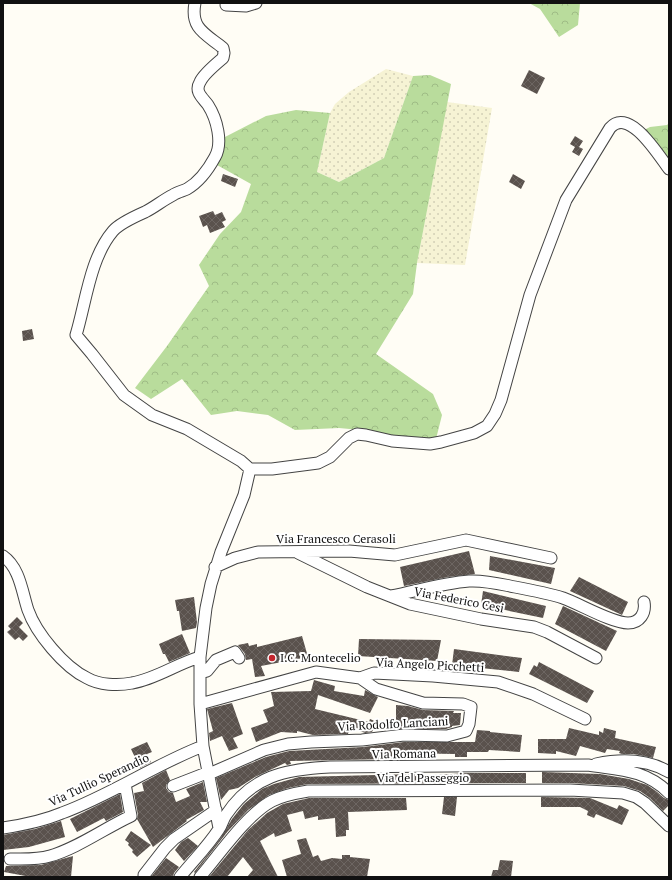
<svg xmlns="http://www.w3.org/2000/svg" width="672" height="880" viewBox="0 0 672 880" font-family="'PT Serif',serif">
  <defs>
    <pattern id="farmland-dots" width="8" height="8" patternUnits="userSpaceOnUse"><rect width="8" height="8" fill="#f6f3d4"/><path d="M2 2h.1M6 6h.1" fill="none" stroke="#d2cfb5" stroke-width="1.8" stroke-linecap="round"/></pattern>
    <pattern id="forest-crowns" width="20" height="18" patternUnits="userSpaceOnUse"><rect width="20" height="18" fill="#b9dc9c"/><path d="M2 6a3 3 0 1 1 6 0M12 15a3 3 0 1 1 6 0" fill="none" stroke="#9ebc85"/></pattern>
    <pattern id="building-cross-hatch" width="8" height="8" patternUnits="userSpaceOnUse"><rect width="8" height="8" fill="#5a524d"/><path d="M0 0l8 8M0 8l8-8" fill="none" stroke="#6d6662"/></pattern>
  </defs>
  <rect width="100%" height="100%" fill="#fffdf5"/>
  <path fill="url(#farmland-dots)" d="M386,69L413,76L384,158L339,182L317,172L330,113L335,104L349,92Z
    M447,102L492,108L465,265L417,263Z"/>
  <path fill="url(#forest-crowns)" d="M529,3H580L578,25L559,37L540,9Z
    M430,75L451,84L417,263L413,294L376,354L433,394L442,415L436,439H401L371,431L339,428L295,430L268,415L237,411L211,415L182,379L151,399L135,388L167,346L209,286L199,265L220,234L241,212L251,184L217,165L225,137L266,116L296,110L330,113L317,172L339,182L384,158L413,76Z
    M669,123V163L644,130L650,127L667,125Z"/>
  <path fill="url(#building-cross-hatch)" d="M529,70L545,78L537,94L521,86Z
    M575,136L583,141L579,147L583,149L579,156L572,152L575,147L570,144Z
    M223,174L238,179L235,187L221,181Z
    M513,174L525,181L521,189L509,182Z
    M213,211L215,215L222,212L226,220L222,222L225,227L210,233L207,225L203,227L199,216Z
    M32,329L34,339L23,341L22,331Z
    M469,551L475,574L448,577L404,586L400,567Z
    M490,556L555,568L551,584L489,570Z
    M579,577L628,602L622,615L570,591Z
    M483,591L546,606L543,618L481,605Z
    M194,597L197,622L196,628L182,631L179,611H177L175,600Z
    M563,606L617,631L606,651L555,624Z
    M17,617L23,623L19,627L28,636L23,641L19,637L15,640L7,632L11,629L8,626Z
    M182,634L190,653L169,662L165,654H163L159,644Z
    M302,636L308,657L261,666L265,676L255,677L252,659L246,660L245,654L238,645L248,643L249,646L257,644V647Z
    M359,639L441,640L437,661L358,656Z
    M454,649L522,658L519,672L452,665Z
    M539,662L594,691L587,703L529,674L534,665L537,667Z
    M314,680L335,686L334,691L364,696L365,690L378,697L370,713L318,695L315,709L369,722L370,719L377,722L372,732L365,733L350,727L348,734L313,735L297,731V733L281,732L256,742L251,728L268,722L263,710L274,706L271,692L311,691Z
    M232,703L243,734L233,738L238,748L229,751L222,736L210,741L209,733L213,731L207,709Z
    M396,705L408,706L423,710L454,711L453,713H461L460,725L452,726V727L446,729H396Z
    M569,728L599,735V731L603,733L604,728L616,731L615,738L656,747L653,758L634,754H622L619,753L620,751L607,749L605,753L580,746L576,756L556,751V754L538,753V739H566Z
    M477,730L490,731V732L522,735L520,752L489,750L488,752H467V757H455V754L393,753V759L290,761L291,764L287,765L285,763L255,777L238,788L229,790L221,800L216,778L266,757L289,751L363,747L404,742H475Z
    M147,742L152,752L147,754L151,762L140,768L131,749Z
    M166,770L170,780L166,785V788L169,792L173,793L176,802L190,796L186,789L203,782L207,802H200L204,810L186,820L187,821L153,847L137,819L138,815L134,793L144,791L142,783Z
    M542,772L600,774L629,779L647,785L656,791L664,798L669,800V805L663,811L650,798L640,791L624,786L570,783H542Z
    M469,773H526V783L308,784L288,788L269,795L248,810L228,831L195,873L194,872L220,839L232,819L244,804L262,789L274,784L299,777L415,774V776Z
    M120,794L123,812L106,821L104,818L77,832L70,819Z
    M444,797H457L455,816L442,814Z
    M541,797L590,798L617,809L619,805L629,810L622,825L596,814L594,818L587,815L588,811L580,807H541Z
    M309,798H406L407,810L348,812L349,830H346V836L336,837L335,818L318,820V816L305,819L303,811L287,815L292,831L275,837L274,833L260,841L278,877H247L253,870L243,857L227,877H209L248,830L267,813L283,804Z
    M61,821L65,837L29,847L3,850V835L35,829Z
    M131,831L151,845L137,857L132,852L133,850L128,845L129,843L125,840Z
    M188,838L198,846L184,861L175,850L181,842Z
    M306,838L313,857L318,855L321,861L332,858L342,859V855H350V857L370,859L367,877H287L282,860L301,854L297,840Z
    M73,856L71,877H31L4,872L6,866L41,865Z
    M166,858L179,867L174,873L173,877H151Z
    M500,860L513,861L511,877H491L493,870H498Z"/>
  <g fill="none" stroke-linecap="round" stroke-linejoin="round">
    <g stroke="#444" stroke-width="13">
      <path id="minor" d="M195,3C190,29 206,34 223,48L224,53L223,58C217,63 203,75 200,82C194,92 203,98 208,105C217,119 223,143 215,157C208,170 199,182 187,189C183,191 177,192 173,195C163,200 155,207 145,212C136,216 120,223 113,231C90,258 86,302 76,335L92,354L124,395L152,415L187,429L241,461L250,469H272L318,463L330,457L349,438L357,434L366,435L392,441L430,444L441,442L474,433L487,426L495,414L501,400L530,295L566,200L610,128C629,106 659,156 669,169
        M226,5L246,6L256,3
        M298,553L367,587L410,604L481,619L534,627L547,632L596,658
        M3,556C20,568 22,592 28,610C36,633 64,667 87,678C99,685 118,686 132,683C156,679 176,664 200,657
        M215,567L235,558L258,552L349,551L395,555L466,540L551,558
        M391,596C417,591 443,583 469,581C485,580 500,584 515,587C531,590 547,593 563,598C580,604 612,623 628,623C640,623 646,613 644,602
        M200,673L207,671L216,660L235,652L239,658
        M200,704L316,672L360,678L374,673L433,676L498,682L533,694L585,719
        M596,764C620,759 647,759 669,772
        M209,774L264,750L288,744L311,742L362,740L404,735L447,736L466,731L469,724L471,707L463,704L423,703L376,689L360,678
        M173,786L209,772
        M3,828C23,825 43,821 62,813C111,795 154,765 203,746
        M219,828L203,746L200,704V657L206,608L211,584L221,552L244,495L250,469
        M10,859C23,859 37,860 50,856C76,849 105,828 131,816L125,784
        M144,875L165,848L174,839L216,810
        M180,877C193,861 208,846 219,829C222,825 223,819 226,815C252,776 285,769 330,767L588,765C619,770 645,769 669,793
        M200,877C219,855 247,814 272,801C283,795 296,793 308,791L570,790L623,793L636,797L645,803L669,826"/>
    </g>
    <use href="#minor" stroke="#fff" stroke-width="11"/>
  </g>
  <circle fill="#c4262e" stroke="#fff" stroke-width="1.5" cx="272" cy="658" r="4"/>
  <g text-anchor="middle" stroke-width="4" stroke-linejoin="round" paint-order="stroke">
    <g font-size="12" fill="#111" stroke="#fff">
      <text x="336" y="543">Via Francesco Cerasoli</text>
      <text transform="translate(459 600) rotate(11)" y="4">Via Federico Cesi</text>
      <text transform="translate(430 665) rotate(3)" y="4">Via Angelo Picchetti</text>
      <text transform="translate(393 724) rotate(-3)" y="4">Via Rodolfo Lanciani</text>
      <text transform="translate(404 754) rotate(-1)" y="4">Via Romana</text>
      <text x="423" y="782">Via del Passeggio</text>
      <text transform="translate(99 780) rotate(-25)" y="4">Via Tullio Sperandio</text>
    </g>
    <g font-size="12" fill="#111" stroke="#fff" text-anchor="start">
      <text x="280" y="662">I.C. Montecelio</text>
    </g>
  </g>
  <rect width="672" height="880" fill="none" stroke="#111111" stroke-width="8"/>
</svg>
